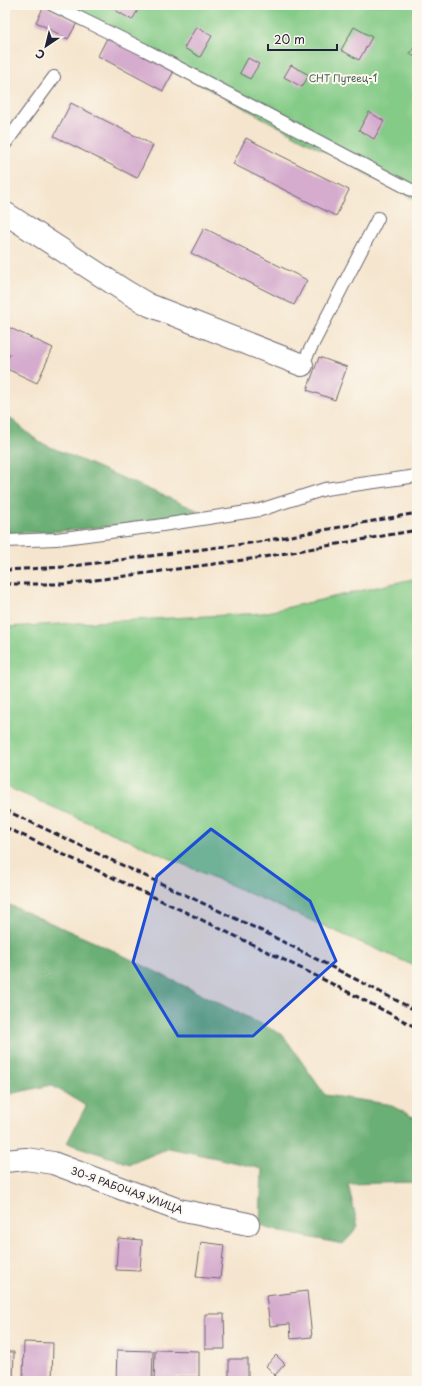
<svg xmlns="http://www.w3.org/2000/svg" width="422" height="1386" viewBox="0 0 422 1386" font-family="'Playpen Sans',sans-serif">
  <rect width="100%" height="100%" fill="#fbf7ec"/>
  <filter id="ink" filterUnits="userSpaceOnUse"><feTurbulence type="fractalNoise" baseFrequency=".025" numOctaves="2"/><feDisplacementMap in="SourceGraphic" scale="8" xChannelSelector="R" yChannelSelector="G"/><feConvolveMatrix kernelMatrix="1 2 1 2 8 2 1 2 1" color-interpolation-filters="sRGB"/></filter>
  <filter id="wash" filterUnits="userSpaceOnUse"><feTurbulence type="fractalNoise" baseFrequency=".012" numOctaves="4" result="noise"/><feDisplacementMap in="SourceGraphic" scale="16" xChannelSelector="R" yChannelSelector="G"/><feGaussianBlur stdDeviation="0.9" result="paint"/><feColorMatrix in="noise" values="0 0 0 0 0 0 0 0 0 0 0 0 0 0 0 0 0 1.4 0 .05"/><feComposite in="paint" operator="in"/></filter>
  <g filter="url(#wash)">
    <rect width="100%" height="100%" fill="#f5e5ce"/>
    <path fill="#84cb87" stroke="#537661" d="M45,5H417V201L105,33Z
      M417,578V967L5,786V627L263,613Z"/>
    <path fill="#6baf74" stroke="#466858" d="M5,414L39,442L199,511L139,524L49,532L5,533Z
      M5,903L110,949L283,1035L325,1095L388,1104L417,1119V1182L348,1184L358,1227L343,1244L288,1233L260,1225L262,1169L216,1158L169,1148L130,1164L67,1143L86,1106L51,1085L5,1095Z"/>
    <g id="blocks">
      <path fill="#d5acce" d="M118,5H141L132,20L115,10Z
        M44,6L77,23L68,39L36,22Z
        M196,27L212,36L200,57L184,48Z
        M354,27L372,37L359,60L341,50Z
        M108,36L174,71L163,91L98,56Z
        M417,42V58L410,54Z
        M248,58L259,64L250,79L240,73Z
        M291,65L309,75L302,87L284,77Z
        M5,76L11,79L5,91Z
        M71,103L153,145L137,178L54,136Z
        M369,112L384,121L374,139L359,130Z
        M246,138L349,190L336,216L233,164Z
        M204,228L307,280L294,305L191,253Z
        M8,327L53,348L37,383L5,368V365L10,354L5,352V334Z
        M319,357L347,367L335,400L307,390Z
        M118,1238L142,1240L140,1271L116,1270Z
        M201,1242L224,1245L220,1279L196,1277Z
        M307,1291L312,1337L291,1339L290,1324L270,1326L266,1296Z
        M205,1314H224L225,1349H205Z
        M24,1342L53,1343L52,1381H23Z
        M117,1350L153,1351L152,1381H116Z
        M155,1350L199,1351V1377H177V1381H154Z
        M5,1352H14L13,1381H5Z
        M276,1355L285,1364L275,1375L266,1366Z
        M229,1359H248V1381H229Z
        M275,1375L281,1381H269Z"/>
    </g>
  </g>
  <g filter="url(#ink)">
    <use href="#blocks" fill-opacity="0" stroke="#6c666e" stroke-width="1"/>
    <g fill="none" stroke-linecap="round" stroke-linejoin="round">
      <g stroke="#6c666e" stroke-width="14">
        <path id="lane" d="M53,5L145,50L417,193
          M5,144L54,77
          M302,365L378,218
          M5,541L56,539L156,526L260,510L325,489L417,476"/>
      </g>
      <g stroke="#6c666e" stroke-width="24">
        <path id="street" d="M5,213L125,291L149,305L302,365
          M5,1161L26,1159L53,1163L179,1210L248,1224"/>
      </g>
      <use href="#lane" stroke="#fff" stroke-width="12"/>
      <use href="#street" stroke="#fff" stroke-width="22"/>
      <path stroke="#22223b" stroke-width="3" stroke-dasharray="6 3" stroke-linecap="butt" d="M5,570L65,567L258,542L417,513
        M5,584H66L258,558L417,530
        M5,810L264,932L417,1011
        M5,827C143,892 282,956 417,1028"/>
    </g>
  </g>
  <path fill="#1d4ed8" fill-opacity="0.2" stroke="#1d4ed8" stroke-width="3" stroke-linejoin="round" d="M211,829L310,901L336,961L253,1036H178L133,962L157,876Z"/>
  <g text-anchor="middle" stroke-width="4" stroke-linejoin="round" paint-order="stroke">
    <g font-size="10" fill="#445d56" stroke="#fbf7ec">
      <text x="343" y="82">СНТ Путеец-1</text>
    </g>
    <g font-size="10" fill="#22223b" stroke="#fbf7ec">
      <text transform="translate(127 1190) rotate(20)" y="4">30-Я РАБОЧАЯ УЛИЦА</text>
    </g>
  </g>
  <rect width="422" height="1386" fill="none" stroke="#fbf7ec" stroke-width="20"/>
  <g transform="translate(46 46) rotate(215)" stroke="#fbf7ec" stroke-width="3" paint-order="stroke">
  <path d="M0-3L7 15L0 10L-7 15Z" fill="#22223b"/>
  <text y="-6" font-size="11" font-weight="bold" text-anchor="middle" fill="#22223b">С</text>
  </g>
  <path d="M268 44v6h69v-6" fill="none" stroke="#22223b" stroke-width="2"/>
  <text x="274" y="44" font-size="12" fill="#22223b" stroke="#fbf7ec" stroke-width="3" paint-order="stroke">20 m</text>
</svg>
